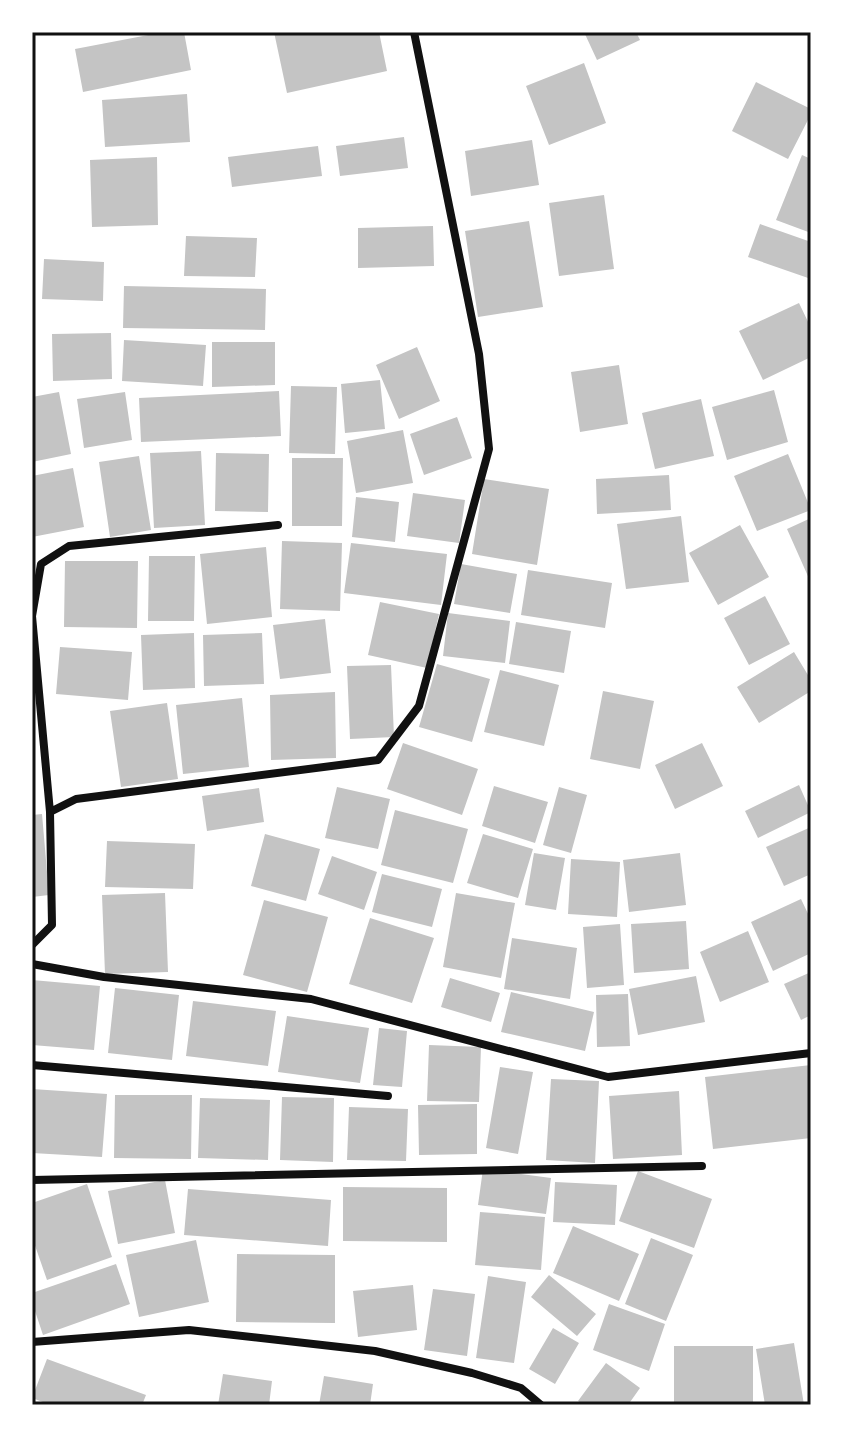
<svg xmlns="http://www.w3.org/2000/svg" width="843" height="1437" viewBox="0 0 843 1437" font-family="Rubik,sans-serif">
  <rect width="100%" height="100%" fill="#fff"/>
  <path fill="#c4c4c4" d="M164,32H184L191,70L83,92L75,49Z
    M274,32H379L387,71L287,93Z
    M584,32H636L640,40L597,60Z
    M584,63L606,123L549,145L526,86Z
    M756,82L811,109V114L788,159L732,131Z
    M187,94L190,142L105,147L102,100Z
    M404,137L408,168L340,176L336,146Z
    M532,140L539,185L471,196L465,151Z
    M318,146L322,176L232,187L228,157Z
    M802,155L811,159V233L776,220Z
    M157,157L158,225L92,227L90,160Z
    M604,195L614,269L559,276L549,203Z
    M529,221L543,307L478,317L465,231Z
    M760,224L811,242V279L748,257Z
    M433,226L434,266L358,268V228Z
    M186,236L257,238L255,277L184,276Z
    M44,259L104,262L103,301L42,299Z
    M124,286L266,289L265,330L123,328Z
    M799,303L811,328V357L763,380L739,331Z
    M111,333L112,379L53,381L52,334Z
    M124,340L206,345L203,386L122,381Z
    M212,342H275V385L212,387Z
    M417,347L440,401L399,419L376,365Z
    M619,365L628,424L580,432L571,372Z
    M380,380L385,429L345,433L341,384Z
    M291,386L337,387L335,454L289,453Z
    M774,390L788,442L727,460L712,407Z
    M279,391L281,436L141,442L139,398Z
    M59,392L71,454L32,462V397Z
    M125,392L132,440L84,448L77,399Z
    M701,399L714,456L655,469L642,413Z
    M457,417L472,458L424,475L410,434Z
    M403,430L413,483L356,493L347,441Z
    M201,451L205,525L154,528L150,453Z
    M216,453L269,454L268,512L215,511Z
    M788,454L811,510L757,531L734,476Z
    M139,456L151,530L110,537L99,462Z
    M292,458H343L342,526H292Z
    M73,468L84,527L32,537V476Z
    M669,475L671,510L597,514L596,479Z
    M484,479L549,489L537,565L472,554Z
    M413,493L465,500L459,543L407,536Z
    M356,497L399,502L395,542L352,537Z
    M681,516L689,582L626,589L617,524Z
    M811,518V583L787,529Z
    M740,525L769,577L718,605L689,553Z
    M282,541L342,543L340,611L280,609Z
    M351,543L447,554L441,605L344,593Z
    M266,547L272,617L207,624L200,554Z
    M149,556H195L194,621H148Z
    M65,561H138L137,628L64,627Z
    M461,564L517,574L510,613L454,604Z
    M528,570L612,583L605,628L521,615Z
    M765,596L790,644L749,665L724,618Z
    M380,602L439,614L427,668L368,655Z
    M448,613L510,621L505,663L443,656Z
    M325,619L331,673L280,679L273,625Z
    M516,622L571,631L564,673L509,664Z
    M194,633L195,688L143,690L141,635Z
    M262,633L264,684L204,686L203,635Z
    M60,647L132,652L128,700L56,694Z
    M794,652L811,680V691L759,723L737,687Z
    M437,664L490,679L472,742L419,727Z
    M391,665L394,737L350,739L347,666Z
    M500,670L559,685L544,746L484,732Z
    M603,691L654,701L640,769L590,759Z
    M335,692L336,758L271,760L270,695Z
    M242,698L249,767L183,774L176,705Z
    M167,703L178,779L121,787L110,711Z
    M403,743L478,769L462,815L387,789Z
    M702,743L723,786L675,809L655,765Z
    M799,785L811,812L758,838L745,811Z
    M494,786L548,802L535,843L482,826Z
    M337,787L390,799L378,849L325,838Z
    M559,787L587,795L571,853L543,845Z
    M259,788L264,822L207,831L202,796Z
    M395,810L468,829L453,883L381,865Z
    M42,814L49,895L32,897V815Z
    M811,827V874L784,886L766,847Z
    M265,834L320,849L306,901L251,886Z
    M483,834L533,849L518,898L467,883Z
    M107,841L195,844L193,889L105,887Z
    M534,853L565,858L556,910L525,905Z
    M680,853L686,905L629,912L623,860Z
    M332,856L377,872L364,910L318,894Z
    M571,859L620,862L617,917L568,914Z
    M382,874L442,889L432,927L372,912Z
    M165,893L168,972L105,974L102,895Z
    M456,893L515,903L501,978L443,967Z
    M801,899L811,920V953L773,971L751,922Z
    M264,900L328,917L307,992L243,975Z
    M370,918L434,938L412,1003L349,984Z
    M686,921L689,969L634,973L631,924Z
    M620,924L624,985L587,988L583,927Z
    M748,931L769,982L720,1002L700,952Z
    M512,938L577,948L570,999L504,989Z
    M811,972V1015L801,1020L784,984Z
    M696,976L705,1022L638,1035L629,989Z
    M450,978L500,993L491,1022L441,1007Z
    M32,980L100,986L94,1050L32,1045Z
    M115,988L179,995L172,1060L108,1053Z
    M511,992L594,1012L585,1051L501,1032Z
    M628,994L630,1046L597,1047L596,995Z
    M193,1001L276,1011L268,1066L186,1056Z
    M287,1016L369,1028L360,1083L278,1072Z
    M379,1028L407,1031L402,1087L373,1085Z
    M429,1045L481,1047L479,1102L427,1101Z
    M811,1065V1138L713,1149L705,1077Z
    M500,1067L533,1072L518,1154L486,1148Z
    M551,1079L599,1081L595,1163L546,1160Z
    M32,1089L107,1094L102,1157L32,1153Z
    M679,1091L682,1155L613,1159L609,1096Z
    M115,1095H192L191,1159L114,1158Z
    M282,1097L334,1098L333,1162L280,1160Z
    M200,1098L270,1100L268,1160L198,1158Z
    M477,1104V1154L419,1155L418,1105Z
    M349,1107L408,1109L406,1161L347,1160Z
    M483,1169L551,1178L546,1214L478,1205Z
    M638,1171L712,1199L694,1248L619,1221Z
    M165,1180L175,1233L118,1244L108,1191Z
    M555,1182L617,1185L615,1225L553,1222Z
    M87,1184L112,1257L47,1280L32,1237V1203Z
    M343,1187L447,1188V1242L343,1241Z
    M188,1189L331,1200L328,1246L184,1235Z
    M480,1212L545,1217L541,1270L475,1265Z
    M573,1226L639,1254L619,1301L553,1273Z
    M651,1238L693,1255L666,1321L625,1304Z
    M196,1240L209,1302L139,1317L126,1255Z
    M237,1254L335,1255V1323L236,1322Z
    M116,1264L130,1304L43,1335L32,1302V1293Z
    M549,1275L596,1314L577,1336L531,1297Z
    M488,1276L526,1282L514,1363L476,1358Z
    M413,1285L417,1330L358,1337L353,1291Z
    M433,1289L475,1294L467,1356L424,1350Z
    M609,1304L665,1324L649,1371L593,1350Z
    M553,1328L579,1343L555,1384L529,1369Z
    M794,1343L804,1405H765L756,1349Z
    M674,1346H753V1405H674Z
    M47,1359L146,1395L142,1405H51L32,1398Z
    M606,1363L640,1388L628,1405H584L578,1401Z
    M223,1374L272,1381L269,1405H218Z
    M324,1376L373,1384L370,1405H319Z"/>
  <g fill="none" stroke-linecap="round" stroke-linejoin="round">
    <path stroke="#111" stroke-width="8" d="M50,812L32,616L41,564L69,546L278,525
      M32,945L52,925L50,812L76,799L378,760L419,706L489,449L479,354L414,32
      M32,964L104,977L311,999L608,1077L811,1053
      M32,1065L388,1096
      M32,1180L702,1166
      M32,1342L189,1330L375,1351L472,1373L521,1388L541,1405"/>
  </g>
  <rect width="843" height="1437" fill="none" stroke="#ffffff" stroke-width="68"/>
  <rect x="34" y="34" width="775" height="1369" fill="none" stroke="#111" stroke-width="3"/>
</svg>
